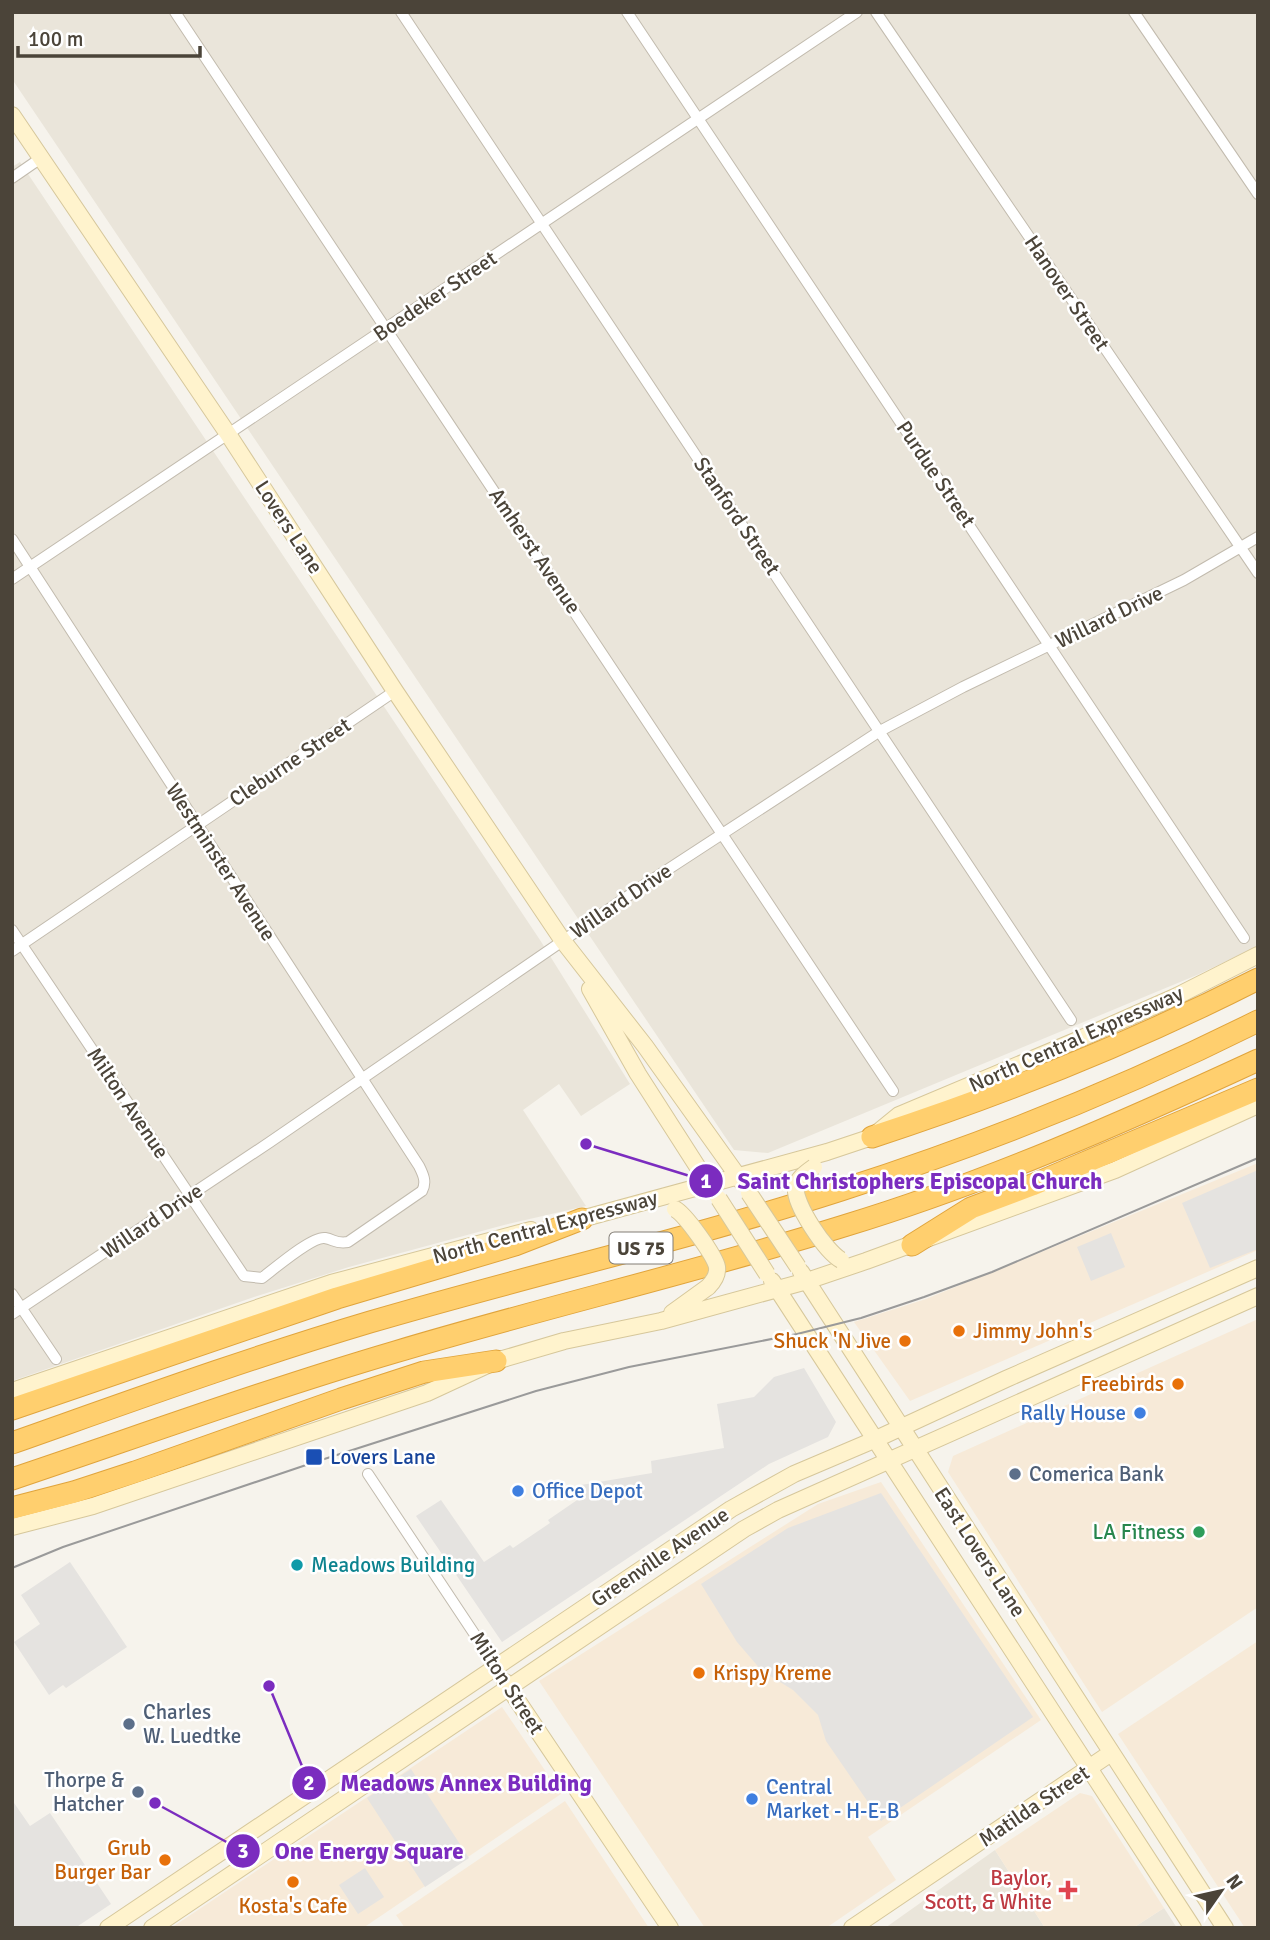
<svg xmlns="http://www.w3.org/2000/svg" width="1270" height="1940" viewBox="0 0 1270 1940" font-family="Signika,sans-serif">
  <rect width="100%" height="100%" fill="#f6f3ec"/>
  <path fill="#eae5da" d="M12,12H1258V946L1197,975L768,1153L734,1150L12,79Z
    M20,162L540,940L630,1084L581,1116L559,1084L523,1110L586,1206L504,1225L349,1267L254,1297L12,1381V167Z
    M995,1850L1045,1928H885Z
    M1164,1908L1177,1928H1133Z"/>
  <path fill="#f7ead8" d="M1258,1163V1250L910,1401L854,1322L926,1299Z
    M1258,1319V1607L1102,1712L948,1472L953,1456Z
    M881,1482L1041,1720L868,1837L896,1880L826,1928H705L539,1681L818,1504Z
    M1258,1641V1928H1245L1118,1734Z
    M502,1707L561,1794L363,1928H171Z
    M1080,1793L1092,1796L1164,1908L1133,1928H1045L995,1850Z
    M565,1801L649,1928H405L396,1915L398,1914Z"/>
  <path fill="#e5e3e0" d="M1258,1170V1249L1210,1268L1182,1203Z
    M1111,1233L1125,1267L1091,1281L1077,1247Z
    M804,1368L836,1422L828,1437L769,1464L502,1642L416,1516L441,1500L484,1562L510,1545L513,1548L550,1523L548,1520L583,1496L581,1485L652,1473L651,1461L724,1448L717,1404L754,1397L774,1377Z
    M881,1493L1033,1717L881,1821L826,1741L818,1715L793,1690L762,1671L737,1642L701,1584L788,1528Z
    M70,1562L127,1647L66,1688L63,1685L49,1695L14,1642L40,1624L21,1595Z
    M411,1769L469,1858L425,1887L367,1798Z
    M12,1800L30,1826L50,1813L111,1904L75,1928H12Z
    M365,1868L384,1897L358,1914L339,1885Z"/>
  <g fill="none" stroke-linecap="round" stroke-linejoin="round">
    <g stroke="#c2bbae" stroke-width="12">
      <path id="street" d="M175,12L893,1091
        M401,12L1071,1020
        M627,12L1244,938
        M876,12L1258,573
        M1134,12L1258,194
        M12,178L41,158
        M12,539L419,1166C423,1174 427,1182 422,1191L348,1242C336,1244 335,1240 325,1238C312,1236 274,1269 262,1278L244,1276L12,930
        M12,579L857,12
        M12,951L395,691
        M12,1294L56,1359
        M12,1314L270,1142L644,885L880,731L963,687L1184,580L1258,537
        M368,1474L497,1668"/>
    </g>
    <g stroke="#d6c79b" stroke-width="18">
      <path id="secondary" d="M12,115L228,434L395,691L563,941L645,1046L742,1182
        M590,989L638,1074L713,1191
        M574,1221L827,1152L872,1137L899,1115L1075,1041L1177,996L1258,955
        M801,1272L1225,1928
        M772,1281L1193,1928
        M672,1313L708,1287
        M12,1391L331,1283L531,1230
        M12,1527L93,1506L427,1393L496,1361L564,1341L661,1321L807,1281L866,1261L1115,1170L1258,1105
        M505,1682L670,1928
        M108,1928L731,1509L794,1474L874,1440L1006,1379L1258,1268
        M152,1928L744,1529L778,1510L1258,1296
        M852,1928L1111,1753"/>
    </g>
    <g stroke="#e0a43c" stroke-width="23">
      <path id="highway" d="M872,1137C1004,1094 1134,1042 1258,979
        M912,1245L971,1208L1032,1185L1258,1089
        M12,1409L337,1298L515,1245L582,1219
        M12,1443C131,1401 249,1358 370,1322C526,1276 686,1240 841,1190C984,1144 1124,1088 1258,1021
        M12,1479C140,1436 266,1390 395,1352C545,1307 697,1272 847,1225C988,1182 1124,1122 1258,1060
        M12,1508L74,1492L135,1472L341,1399L424,1372L496,1361"/>
    </g>
    <use href="#street" stroke="#fff" stroke-width="10"/>
    <use href="#secondary" stroke="#fff3cd" stroke-width="16"/>
    <use href="#highway" stroke="#ffcf6e" stroke-width="21"/>
    <path stroke="#9a9a9a" stroke-width="2" d="M12,1568L63,1547L315,1462L536,1391L629,1367L797,1334L861,1318L924,1297L992,1272L1258,1158"/>
    <g stroke="#d6c79b" stroke-width="18" stroke-linecap="butt">
      <path id="secondary-bridge" d="M814,1167C807,1172 798,1178 796,1187C793,1203 826,1252 841,1260
        M749,1193L798,1267
        M719,1199L767,1274
        M675,1209C685,1214 715,1256 717,1267C718,1275 714,1281 708,1287"/>
    </g>
    <use href="#secondary-bridge" stroke="#fff3cd" stroke-width="16"/>
  </g>
  <g fill="#e8710a" stroke="#fff" stroke-width="2.5">
    <circle cx="959" cy="1331" r="7"/>
    <circle cx="905" cy="1341" r="7"/>
    <circle cx="1178" cy="1384" r="7"/>
    <circle cx="699" cy="1673" r="7"/>
    <circle cx="165" cy="1860" r="7"/>
    <circle cx="293" cy="1882" r="7"/>
  </g>
  <g fill="#3f7fe0" stroke="#fff" stroke-width="2.5">
    <circle cx="1140" cy="1413" r="7"/>
    <circle cx="518" cy="1491" r="7"/>
    <circle cx="752" cy="1799" r="7"/>
  </g>
  <rect fill="#1a4fb4" stroke="#fff" stroke-width="2.5" x="305" y="1448" width="18" height="18" rx="3.5"/>
  <g fill="#5c6f8a" stroke="#fff" stroke-width="2.5">
    <circle cx="1015" cy="1474" r="7"/>
    <circle cx="129" cy="1724" r="7"/>
    <circle cx="138" cy="1792" r="7"/>
  </g>
  <circle fill="#2e9e5b" stroke="#fff" stroke-width="2.5" cx="1199" cy="1532" r="7"/>
  <circle fill="#0f9aa8" stroke="#fff" stroke-width="2.5" cx="297" cy="1565" r="7"/>
  <path fill="#e0444e" stroke="#fff" stroke-width="2.5" d="M1064.5 1879.5h7v7h7v7h-7v7h-7v-7h-7v-7h7z"/>
  <g text-anchor="middle" stroke-width="5" stroke-linejoin="round" paint-order="stroke">
    <rect fill="#fff" stroke="#817c74" stroke-width="2" x="609.5" y="1232.5" width="63" height="31" rx="5"/>
    <g font-size="19" font-weight="bold" fill="#4b4439">
      <text x="641" y="1255">US 75</text>
    </g>
    <g font-size="21" fill="#4b4439" stroke="#fff">
      <text transform="translate(1067 293) rotate(56)" y="7">Hanover Street</text>
      <text transform="translate(435 296) rotate(-34)" y="7">Boedeker Street</text>
      <text transform="translate(936 474) rotate(56)" y="7">Purdue Street</text>
      <text transform="translate(737 516) rotate(56)" y="7">Stanford Street</text>
      <text transform="translate(289 527) rotate(57)" y="7">Lovers Lane</text>
      <text transform="translate(535 551) rotate(56)" y="7">Amherst Avenue</text>
      <text transform="translate(1109 617) rotate(-26)" y="7">Willard Drive</text>
      <text transform="translate(290 762) rotate(-34)" y="7">Cleburne Street</text>
      <text transform="translate(221 862) rotate(57)" y="7">Westminster Avenue</text>
      <text transform="translate(621 901) rotate(-34)" y="7">Willard Drive</text>
      <text transform="translate(1076 1039) rotate(-24)" y="7">North Central Expressway</text>
      <text transform="translate(128 1103) rotate(56)" y="7">Milton Avenue</text>
      <text transform="translate(152 1221) rotate(-34)" y="7">Willard Drive</text>
      <text transform="translate(545 1227) rotate(-15)" y="7">North Central Expressway</text>
      <text transform="translate(980 1552) rotate(57)" y="7">East Lovers Lane</text>
      <text transform="translate(660 1557) rotate(-34)" y="7">Greenville Avenue</text>
      <text transform="translate(507 1683) rotate(57)" y="7">Milton Street</text>
      <text transform="translate(1034 1806) rotate(-34)" y="7">Matilda Street</text>
    </g>
    <g font-size="21" fill="#c56008" stroke="#fff" text-anchor="end">
      <text x="973" y="1338" text-anchor="start">Jimmy John's</text>
      <text x="891" y="1348">Shuck 'N Jive</text>
      <text x="1164" y="1391">Freebirds</text>
      <text x="713" y="1680" text-anchor="start">Krispy Kreme</text>
      <text x="151" y="1855">Grub<tspan x="151" dy="24">Burger Bar</tspan></text>
      <text x="293" y="1913" text-anchor="middle">Kosta's Cafe</text>
    </g>
    <g font-size="21" fill="#366cbe" stroke="#fff" text-anchor="start">
      <text x="1126" y="1420" text-anchor="end">Rally House</text>
      <text x="532" y="1498">Office Depot</text>
      <text x="766" y="1794">Central<tspan x="766" dy="24">Market - H-E-B</tspan></text>
    </g>
    <g font-size="21" fill="#164399" stroke="#fff" text-anchor="start">
      <text x="330" y="1464">Lovers Lane</text>
    </g>
    <g font-size="21" fill="#4e5e75" stroke="#fff" text-anchor="start">
      <text x="1029" y="1481">Comerica Bank</text>
      <text x="143" y="1719">Charles<tspan x="143" dy="24">W. Luedtke</tspan></text>
      <text x="124" y="1787" text-anchor="end">Thorpe &amp;<tspan x="124" dy="24">Hatcher</tspan></text>
    </g>
    <g font-size="21" fill="#27864d" stroke="#fff" text-anchor="end">
      <text x="1185" y="1539">LA Fitness</text>
    </g>
    <g font-size="21" fill="#0d838f" stroke="#fff" text-anchor="start">
      <text x="311" y="1572">Meadows Building</text>
    </g>
    <g font-size="21" fill="#be3a42" stroke="#fff" text-anchor="end">
      <text x="1052" y="1885">Baylor,<tspan x="1052" dy="24">Scott, &amp; White</tspan></text>
    </g>
  </g>
  <path fill="none" stroke="#7b2cbf" stroke-width="2.5" d="M586 1144L706 1181M269 1686L309 1783M155 1803L243 1851"/>
  <g fill="#7b2cbf" stroke="#fff" stroke-width="2.5">
    <circle cx="586" cy="1144" r="7"/>
    <circle cx="269" cy="1686" r="7"/>
    <circle cx="155" cy="1803" r="7"/>
    <circle cx="706" cy="1181" r="18"/>
    <circle cx="309" cy="1783" r="18"/>
    <circle cx="243" cy="1851" r="18"/>
  </g>
  <g font-size="21" text-anchor="middle" font-weight="bold" fill="#fff">
    <text x="706" y="1188">1</text>
    <text x="309" y="1790">2</text>
    <text x="243" y="1858">3</text>
  </g>
  <g font-size="23" text-anchor="middle" font-weight="bold" fill="#7b2cbf" stroke="#fff" stroke-width="5" stroke-linejoin="round" paint-order="stroke">
    <text x="920" y="1189">Saint Christophers Episcopal Church</text>
    <text x="466" y="1791">Meadows Annex Building</text>
    <text x="369" y="1859">One Energy Square</text>
  </g>
  <rect width="1270" height="1940" fill="none" stroke="#4b4439" stroke-width="28"/>
  <g transform="translate(1221 1891) rotate(56)" stroke="#ffffff" stroke-width="5" paint-order="stroke">
  <path d="M0-5L12 26L0 18L-12 26Z" fill="#4b4439"/>
  <text y="-10" font-size="19" font-weight="bold" text-anchor="middle" fill="#4b4439">N</text>
  </g>
  <path d="M18 46v10h182v-10" fill="none" stroke="#4b4439" stroke-width="3.5"/>
  <text x="28" y="46" font-size="21" fill="#4b4439" stroke="#ffffff" stroke-width="5" paint-order="stroke">100 m</text>
</svg>
